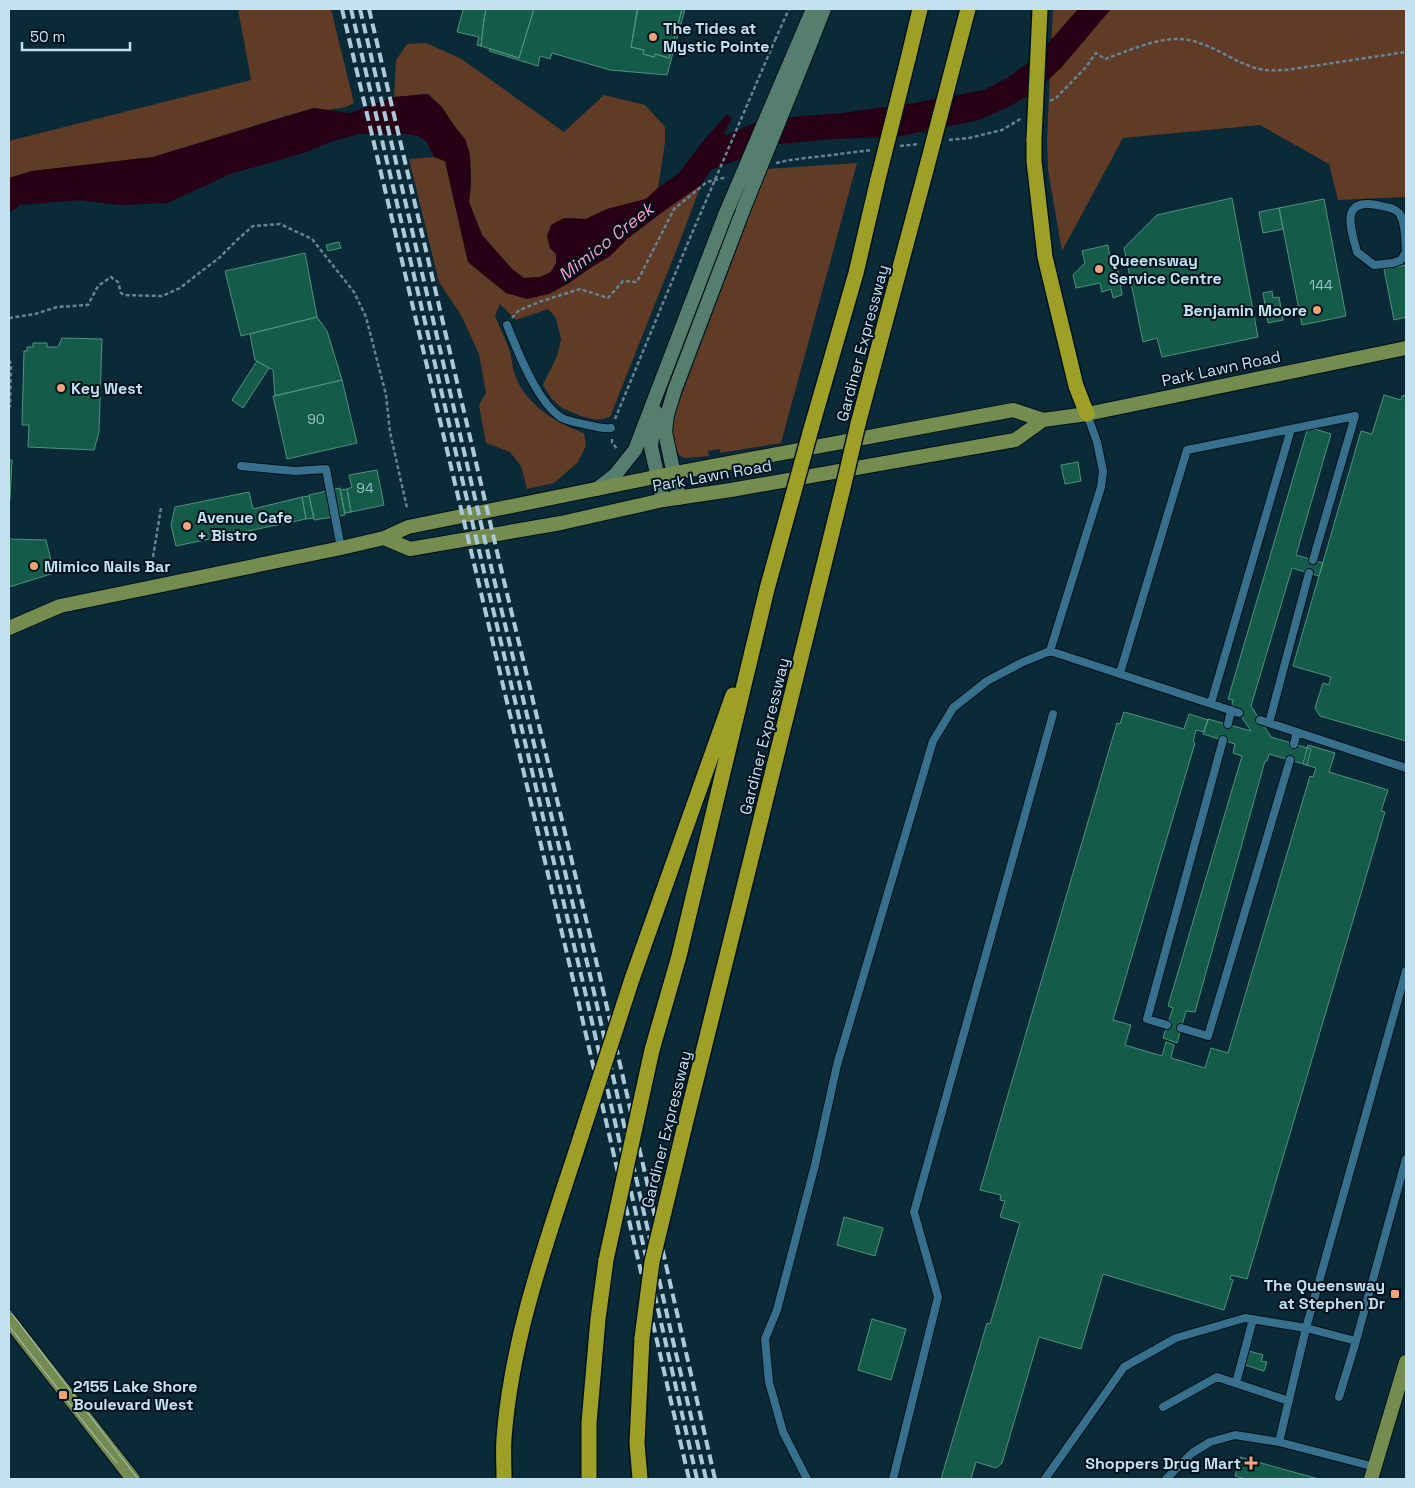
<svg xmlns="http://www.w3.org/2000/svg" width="1415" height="1488" viewBox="0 0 1415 1488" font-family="'Space Grotesk',sans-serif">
  <rect width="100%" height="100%" fill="#0a2a38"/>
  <path fill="#603b25" d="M238,9H331L354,103L346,107L328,110L314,108L289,115L153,157L32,171L9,178V141L251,80Z
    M1053,9H1406V197L1338,200L1329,164L1260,125L1123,138L1062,251L1048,170L1047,139Z
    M426,43L460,58L564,132L604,95L645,105L665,127V142L658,188L646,199L607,209L586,219L564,218L550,248L556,254V263L551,272L540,277L524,278L512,269L482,235L469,202L471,184L470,155L465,139L427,94L394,97L396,60L407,44Z
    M434,157L445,161L468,262L491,281L569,283L590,268L610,256L628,238L661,213L701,185L680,241L610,417L597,420L581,416L562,408L551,398L543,385L557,356L561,339L556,318L548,309L516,320L500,304L495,316C500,328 506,340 510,352C512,360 512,368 515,375C525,404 556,423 584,433L586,446L578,462L554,483L527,489L521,466L510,452L486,443L479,405L486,393L479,354L461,315L439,282L409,159Z
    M857,163L781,443L720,453V449L708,451L709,456L685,458L680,456C671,444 671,431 673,418L767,169Z"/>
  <path fill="#280016" d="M1078,9H1111L1061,68L1035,92L1006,108L979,120L896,137L833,139L779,144L711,170L701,185L661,213L628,238L610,256L590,268L569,283L549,294L527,299L506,293L468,262L445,161L434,157L427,142L418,136L405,134H359L330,142L307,152L230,174L168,203L120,205L80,200L20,205L9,213V178L32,171L153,157L314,108L350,113L394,97L428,94L442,107L455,127L465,139L470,155L471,184L469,202L482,235L512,269L524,278L540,277L551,272L556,263V254L550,248L547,236L551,225L564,218L586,219L607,209L646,199L658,188L679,173L703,141L727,114L732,119L724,134L726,135L757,122L801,116L842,113L914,103L984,90L1007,78L1035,58Z"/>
  <path fill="#155b49" stroke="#50917c" d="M462,9H486L484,19L481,46L477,45L479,37L457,32L463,10Z
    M486,9H534L519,58L481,46L484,19Z
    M534,9H638L631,47L644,50L643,54L654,57L655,54L669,58L682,9H685L667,75L610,70L552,53L550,59L540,56L538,66L489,51L490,48L491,49L519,58Z
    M637,9H682L669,58L655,54L654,57L643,54L644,50L631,47Z
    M1232,198L1258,337L1162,357L1157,338L1143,342L1124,248L1157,215Z
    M1324,199L1346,316L1302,325L1279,208Z
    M1279,208L1283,229L1263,233L1259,212Z
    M339,242L341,248L328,251L326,245Z
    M1108,245L1110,258L1116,256L1122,295L1113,298L1111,289L1102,292L1100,283L1076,288L1073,275L1085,263L1082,251Z
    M305,253L317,317L241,336L225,271Z
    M1406,265V317L1394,320L1384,269Z
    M1272,291L1273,298L1279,297L1283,320L1268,323L1263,293Z
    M317,317L327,331L342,380L275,396L273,370L255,360L250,334Z
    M62,338L102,339L99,432L94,450L28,447L29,425H22L24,351H27V347H33V343H47V347H58Z
    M257,361L269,368L243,408L232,400Z
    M342,380L357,443L287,459L273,396Z
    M1384,395L1401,400L1402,396L1406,395V741L1320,716L1315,708L1323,683L1329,685L1331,677L1293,666L1361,431L1372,434Z
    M1308,427L1331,434L1296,555L1323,563L1319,576L1292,568L1251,706L1271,737L1311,749L1307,765L1269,754L1267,761H1265L1195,1012L1186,1011L1177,1043L1163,1038L1173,1008L1168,1006L1242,756L1233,753L1235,744L1203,734L1208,719L1251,731L1232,703L1233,700L1228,699Z
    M9,460H12L10,500H9Z
    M1078,462L1081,481L1065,484L1061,465Z
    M377,470L384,505L351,512L347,489L352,487L349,475Z
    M340,488L345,515L314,520L309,495Z
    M347,489L351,512L345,513L340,490Z
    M249,492L253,509L302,497L306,519L176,546L171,525L175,507Z
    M309,496L314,518L306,519L302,497Z
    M9,539L46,540L54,573L9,587Z
    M1124,712L1184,729L1189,714L1208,720L1204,732L1196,730L1193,742L1195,743L1113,1020L1131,1025L1125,1045L1162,1056L1166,1042L1174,1045L1171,1058L1205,1068L1211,1048L1228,1053L1310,776L1313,777L1316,768L1303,764L1308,745L1335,753L1329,772L1388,790L1381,811L1385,812L1247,1279L1231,1275L1230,1279L1233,1280L1224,1310L1103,1274L1081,1349L1039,1337L1002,1463L996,1468L976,1462L971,1479H941L987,1323L990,1324L1020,1223L1000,1217L1005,1201L1000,1200L1001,1195L980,1190L1117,723L1120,724Z
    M844,1217L883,1228L875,1256L837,1245Z
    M872,1319L906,1329L891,1380L858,1370Z
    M1249,1351L1263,1355L1261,1361L1267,1362L1264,1371L1245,1365Z
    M1240,1457L1286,1470L1319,1479H1246L1235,1476Z"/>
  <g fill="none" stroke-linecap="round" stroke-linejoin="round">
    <g stroke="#02111a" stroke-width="10">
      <path id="service" d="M1406,251C1405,240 1406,222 1399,213C1394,207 1384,207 1377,205C1339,198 1351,229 1357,252L1374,265L1393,263L1401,260L1406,252
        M507,325C517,350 538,404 562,418C570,422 580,423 588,425C596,427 603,429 611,428
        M1291,429L1355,416L1313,560
        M241,466L295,471L326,469L341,548
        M1050,651L1101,487L1103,471L1097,442L1087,414
        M1120,673L1187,450L1291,429L1211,703
        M1260,720L1406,768
        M1269,723L1309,573
        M1228,724L1231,710
        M1294,744L1297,732
        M1167,1025L1147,1019L1223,740
        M1181,1028L1208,1036L1290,760
        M1356,1341L1406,1159
        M1236,1383L1253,1319
        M1339,1397L1356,1341L1306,1328L1406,971
        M1163,1407L1217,1377L1289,1401
        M807,1479L783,1432L769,1382L765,1339L777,1310L815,1165L837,1065L933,741L953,708L987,681L1023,662L1050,651L1239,713
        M893,1479L938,1297L914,1212L1053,714
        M1045,1479L1124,1367L1176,1338L1245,1318L1306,1328L1279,1442L1375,1467
        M1166,1479L1192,1453L1210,1442L1235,1435L1279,1442"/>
    </g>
    <g stroke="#02111a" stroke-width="16">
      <path id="secondary" d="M795,51L813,9
        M805,57L824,9
        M655,411L651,447L663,500
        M597,489L615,475L635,450L725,215
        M679,498L665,432L667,415L675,389L743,210"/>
    </g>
    <g stroke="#02111a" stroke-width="16">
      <path id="primary" d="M384,538L410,549L561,523L663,500L731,490L1015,440L1043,420
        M9,628L60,606L341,548L384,538L408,527L675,473L1013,410L1043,420L1087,414L1406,348
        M9,1320L133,1479
        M1371,1479L1406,1362"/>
    </g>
    <g stroke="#02111a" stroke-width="18">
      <path id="motorway" d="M958,47L968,9
        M908,59L920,9
        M1034,139V161L1045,257L1076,386L1087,414
        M858,424L926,170
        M811,429L856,273L878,179
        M632,979L733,695
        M652,1050L679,956L767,589L793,495
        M684,1129L843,488
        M504,1479C504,1465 503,1451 504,1438C512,1332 550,1233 582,1133
        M589,1479V1423L598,1319L606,1260
        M640,1479L637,1443L642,1338"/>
    </g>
    <path stroke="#658392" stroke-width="2.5" stroke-dasharray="4 2.5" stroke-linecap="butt" d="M775,40L789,9
      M1050,101L1056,98L1086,67L1096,53L1105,59C1125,52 1154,39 1176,39C1206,38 1231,62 1259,69C1268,71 1277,70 1286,70L1406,52
      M949,140L969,138L1002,130L1022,118
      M900,146L919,144
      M776,163L790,160L872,150
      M9,318L35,314L57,307L88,305L98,286L111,277L118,282L121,293L124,295L162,296L180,288L220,257L237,240L253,226L280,224L312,239L354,292L366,317L386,395L390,432L407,508
      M512,318L518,311L539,302L580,289L608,298L623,281L637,282L674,209L707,182L727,177
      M9,360L11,364L10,406L9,407
      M615,419L687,245
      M612,439V442L617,449
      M153,557L161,508"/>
    <use href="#service" stroke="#36708c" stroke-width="8"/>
    <use href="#secondary" stroke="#557e6e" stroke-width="14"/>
    <use href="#primary" stroke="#748c4f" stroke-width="14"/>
    <use href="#motorway" stroke="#9d9f27" stroke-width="15"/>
    <path stroke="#abc9d8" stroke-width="1" d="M9,1310L138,1479
      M9,1326L97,1439L117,1463"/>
    <path stroke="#abc9d8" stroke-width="4" stroke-dasharray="10 5" stroke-linecap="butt" d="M342,9L577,996L689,1479
      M351,9L486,580L584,987L697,1479
      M360,9L494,579L591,979L673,1341L706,1479
      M369,9L503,577L600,977L715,1479"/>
    <g stroke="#02111a" stroke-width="16" stroke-linecap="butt">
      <path id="secondary-bridge" d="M743,210L805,57
        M725,215L795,51"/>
    </g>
    <g stroke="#02111a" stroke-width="18" stroke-linecap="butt">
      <path id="motorway-bridge" d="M1034,139L1040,9
        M926,170L958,47
        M878,179L908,59
        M843,488L858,424
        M793,495L811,429
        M582,1133L632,979
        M606,1260L652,1050
        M642,1338L652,1262L684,1129"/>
    </g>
    <path stroke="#658392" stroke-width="2.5" stroke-dasharray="4 2.5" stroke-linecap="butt" d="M687,245L775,40"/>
    <use href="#secondary-bridge" stroke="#557e6e" stroke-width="14"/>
    <use href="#motorway-bridge" stroke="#9d9f27" stroke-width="15"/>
  </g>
  <g fill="#efa377" stroke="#00121c" stroke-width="2">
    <circle cx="653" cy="37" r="5"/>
    <circle cx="1099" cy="269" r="5"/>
    <circle cx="1317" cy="310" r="5"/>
    <circle cx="61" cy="388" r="5"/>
    <circle cx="187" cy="526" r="5"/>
    <circle cx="34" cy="566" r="5"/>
    <rect x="1390" y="1289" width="10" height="10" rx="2.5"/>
    <rect x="58" y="1390" width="10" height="10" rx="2.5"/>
    <path d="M1248.5 1455.5h5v5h5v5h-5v5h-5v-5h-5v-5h5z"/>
  </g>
  <g text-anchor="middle" stroke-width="4" stroke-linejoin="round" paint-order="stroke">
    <g font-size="14" fill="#98c0c6">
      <text x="1321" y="290">144</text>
      <text x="316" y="424">90</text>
      <text x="365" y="493">94</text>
    </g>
    <g font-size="16" font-weight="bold" fill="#c4e1f0" stroke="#00121c" text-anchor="start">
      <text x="663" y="34">The Tides at<tspan x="663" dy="18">Mystic Pointe</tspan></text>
      <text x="1109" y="266">Queensway<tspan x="1109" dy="18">Service Centre</tspan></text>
      <text x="1307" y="316" text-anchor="end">Benjamin Moore</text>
      <text x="71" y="394">Key West</text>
      <text x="197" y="523">Avenue Cafe<tspan x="197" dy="18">+ Bistro</tspan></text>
      <text x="44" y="572">Mimico Nails Bar</text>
      <text x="1385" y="1291" text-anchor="end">The Queensway<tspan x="1385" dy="18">at Stephen Dr</tspan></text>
      <text x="73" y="1392">2155 Lake Shore<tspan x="73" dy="18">Boulevard West</tspan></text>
      <text x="1241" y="1469" text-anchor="end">Shoppers Drug Mart</text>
    </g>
    <g font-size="16" fill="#c4e1f0" stroke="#00121c">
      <text transform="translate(862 343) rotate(-75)" y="6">Gardiner Expressway</text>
      <text transform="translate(1221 368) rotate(-12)" y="6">Park Lawn Road</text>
      <text transform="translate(712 475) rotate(-10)" y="6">Park Lawn Road</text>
      <text transform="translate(764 736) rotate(-76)" y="6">Gardiner Expressway</text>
      <text transform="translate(666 1129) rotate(-76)" y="6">Gardiner Expressway</text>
    </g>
    <g font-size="18" font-style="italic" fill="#fc9bc8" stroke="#00121c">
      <text transform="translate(606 242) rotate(-38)" y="6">Mimico Creek</text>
    </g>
  </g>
  <rect width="1415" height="1488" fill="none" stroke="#c4e1f0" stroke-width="20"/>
  <path d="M22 42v8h108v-8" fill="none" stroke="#c4e1f0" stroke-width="2.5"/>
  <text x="30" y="42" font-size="15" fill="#c4e1f0" stroke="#00121c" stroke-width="4" paint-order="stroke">50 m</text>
</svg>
